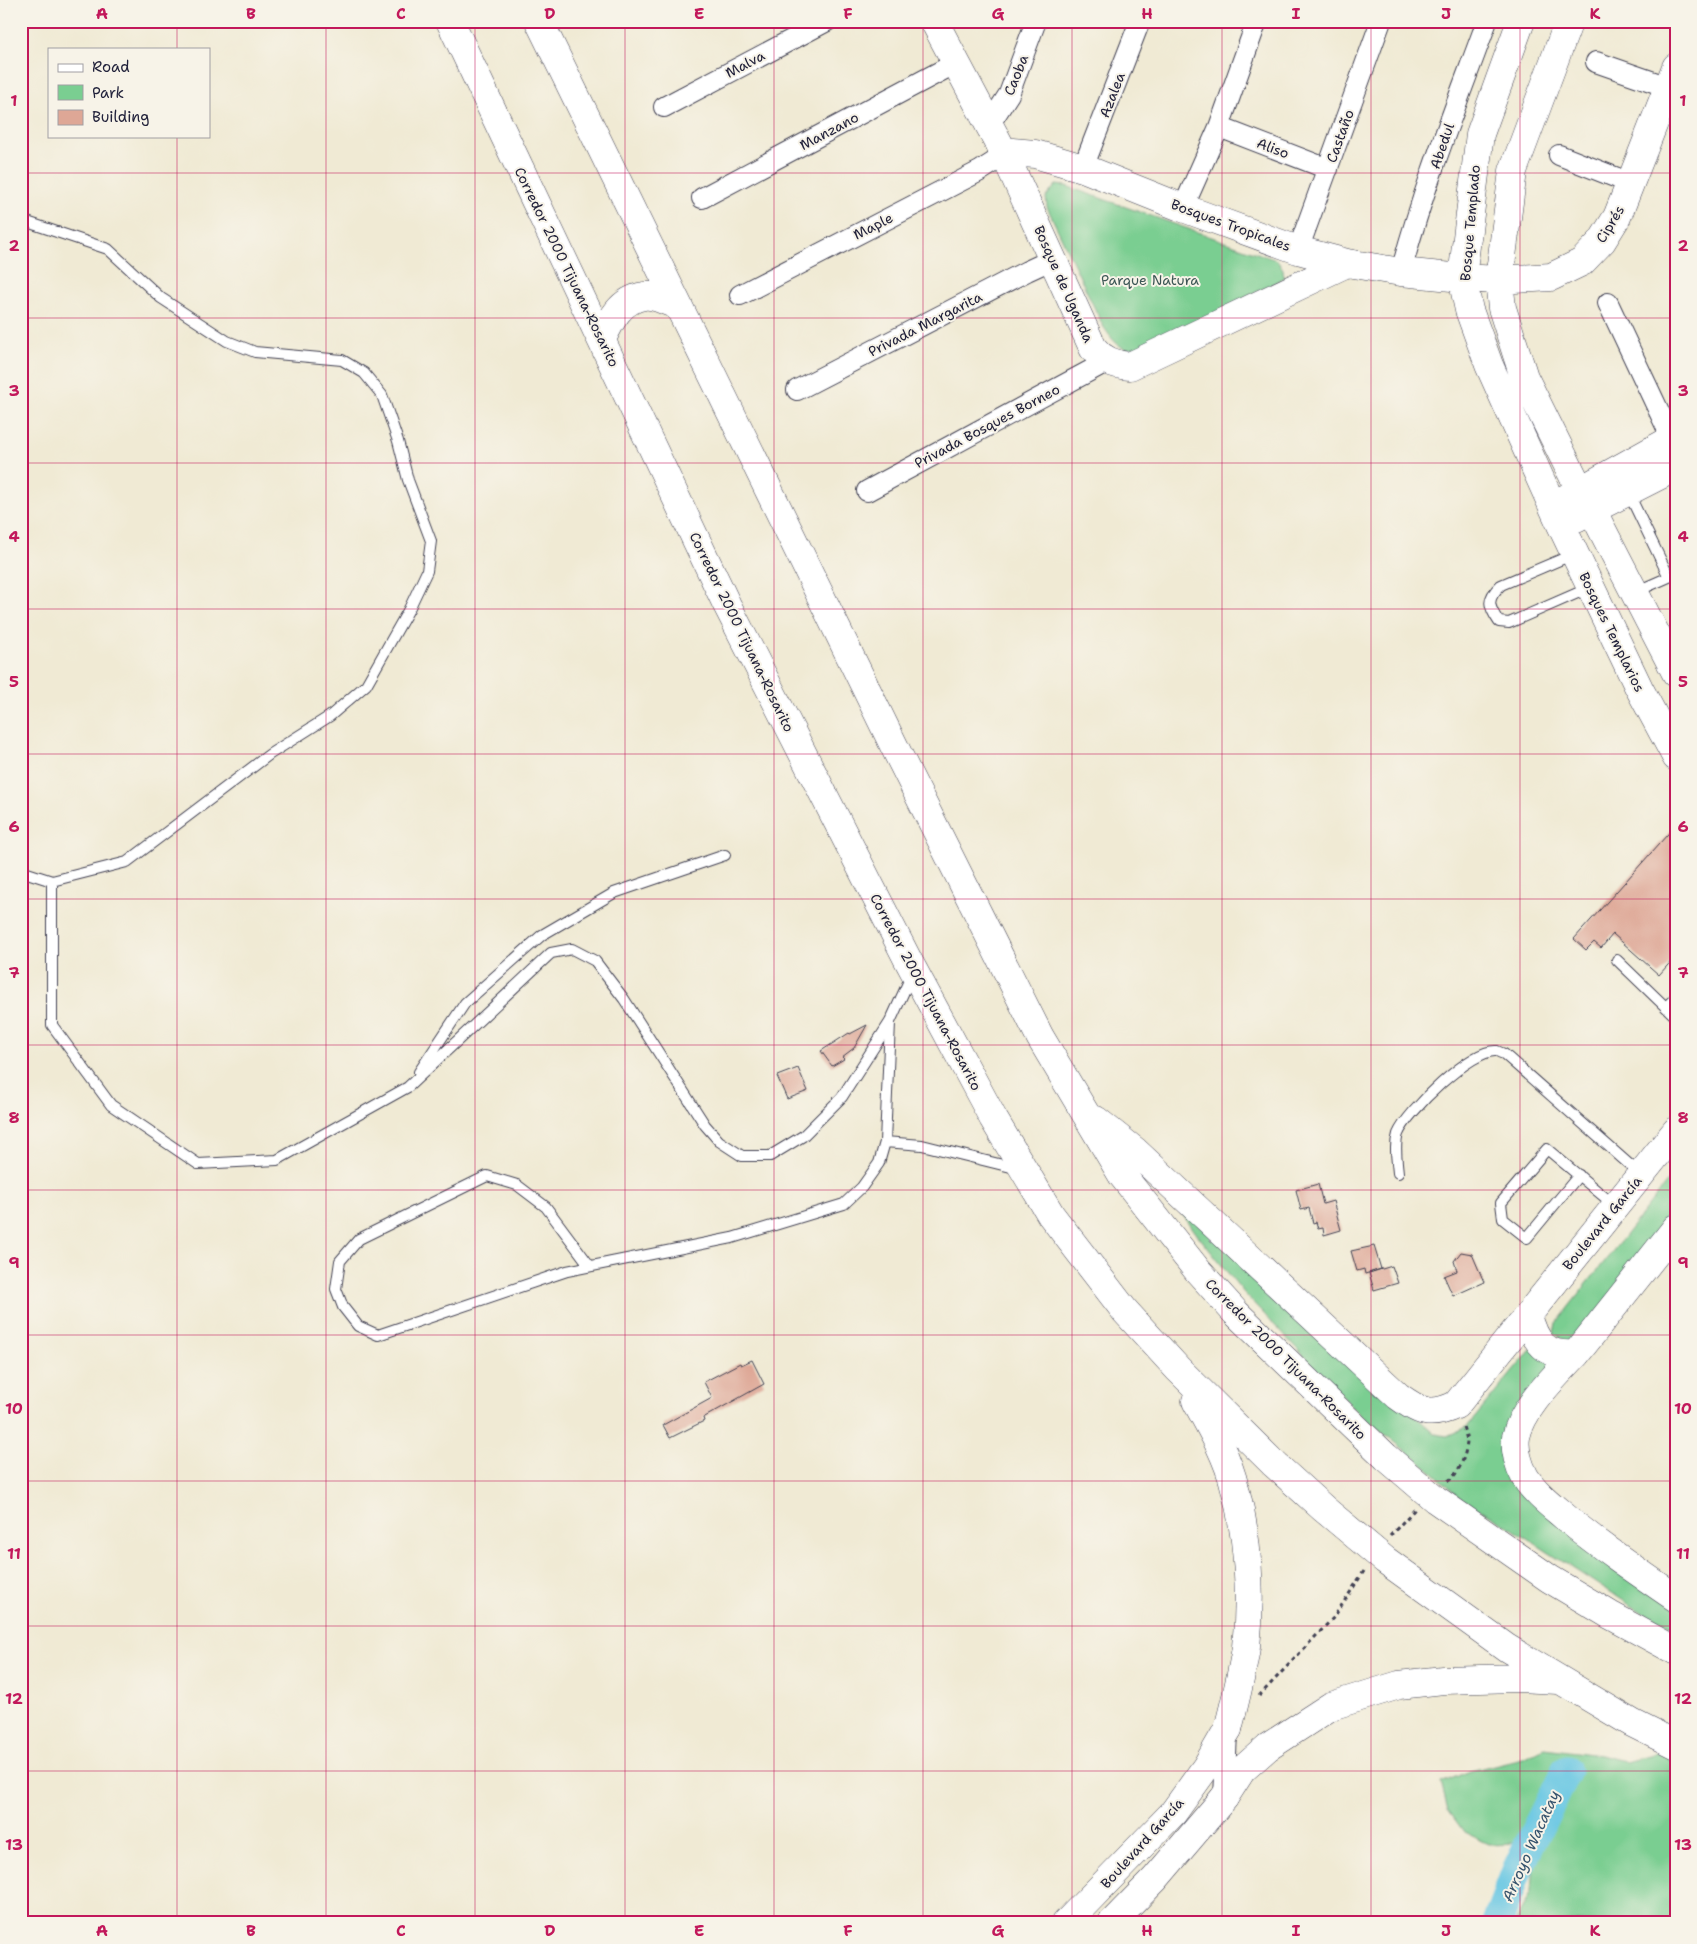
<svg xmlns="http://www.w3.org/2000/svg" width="1697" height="1944" viewBox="0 0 1697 1944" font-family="'Shantell Sans',sans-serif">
  <rect width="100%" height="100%" fill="#f7f3e8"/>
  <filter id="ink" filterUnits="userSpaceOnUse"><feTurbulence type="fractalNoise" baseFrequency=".02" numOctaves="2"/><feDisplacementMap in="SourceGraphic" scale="10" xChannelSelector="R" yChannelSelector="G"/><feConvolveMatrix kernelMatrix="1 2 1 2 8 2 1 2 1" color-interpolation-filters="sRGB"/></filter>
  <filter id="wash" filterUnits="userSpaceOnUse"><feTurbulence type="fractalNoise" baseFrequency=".0096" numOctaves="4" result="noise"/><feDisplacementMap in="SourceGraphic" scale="20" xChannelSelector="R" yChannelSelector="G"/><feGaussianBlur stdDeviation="1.12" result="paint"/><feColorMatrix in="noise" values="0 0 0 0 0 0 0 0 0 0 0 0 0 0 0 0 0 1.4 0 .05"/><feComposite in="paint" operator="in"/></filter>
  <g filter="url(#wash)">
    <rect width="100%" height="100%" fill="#f0ead4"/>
    <path fill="#7ace91" stroke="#4e7866" d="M1056,185L1066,186L1277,260L1283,269L1284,278L1142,352C1119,349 1116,345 1103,326L1047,207L1046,197Z
      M1676,1171V1202L1645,1253L1580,1336L1567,1343L1554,1333L1556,1323Z
      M1161,1185L1435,1434L1447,1436L1467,1427L1534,1346L1556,1362L1506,1458L1676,1608V1629L1629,1605L1502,1522L1458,1496L1424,1465L1358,1413L1244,1293L1196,1233Z
      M1545,1748L1599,1755L1626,1761L1671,1749L1676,1751V1923H1515L1532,1891L1534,1863L1517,1843L1489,1844L1464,1832L1448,1810L1441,1783L1470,1771L1522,1758Z"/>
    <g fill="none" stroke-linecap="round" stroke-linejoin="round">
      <path stroke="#65c6e3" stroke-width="31" d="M1497,1923L1518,1868L1566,1771"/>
    </g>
    <g id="blocks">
      <path fill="#dea796" d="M1676,825V956L1659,975L1613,934L1601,948L1594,942L1586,950L1574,939Z
        M867,1025L854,1048L842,1057L844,1059L832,1066L821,1051L849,1033L850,1034Z
        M798,1068L808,1091L787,1099L777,1076Z
        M1318,1184L1323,1204L1333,1201L1341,1230L1324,1235L1323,1228L1318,1229L1316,1222L1313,1223L1309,1208L1301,1210L1296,1190Z
        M1374,1246L1381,1269L1365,1274L1364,1269L1357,1271L1351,1251Z
        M1461,1252L1472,1254L1484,1282L1453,1296L1444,1276L1457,1271L1454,1261Z
        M1392,1266L1398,1283L1374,1290L1369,1273Z
        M752,1360L764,1384L703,1418L704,1421L670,1438L663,1425L712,1398L704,1382L740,1363L741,1365Z"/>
    </g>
  </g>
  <g filter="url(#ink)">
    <use href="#blocks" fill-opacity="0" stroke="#414052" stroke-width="1"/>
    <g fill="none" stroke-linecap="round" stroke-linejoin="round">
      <g stroke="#414052" stroke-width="12">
        <path id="lane" d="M21,220L108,249L161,298L227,341L255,352L342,360L364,373L382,395L398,441L408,480L431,541L427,571L409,609L366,685L330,716L270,754L127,862L52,881L21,871
          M1628,492L1669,577L1635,592
          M1574,554L1501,585C1486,599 1488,606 1499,622L1509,623L1589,588
          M52,881V1025L111,1105L198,1164L277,1160L408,1087L551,953L572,949L595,961L624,999L705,1125L719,1141L742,1156H770L803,1136L842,1097L890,1022L912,974
          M1617,960L1676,1017
          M1666,1007L1676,997
          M419,1072L465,1003L542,935L614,893L725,855
          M885,1142L922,1145L1019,1169
          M1398,1173C1397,1161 1394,1146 1398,1134C1407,1112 1472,1048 1497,1051C1499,1052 1501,1053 1504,1054L1640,1174
          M1579,1175L1527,1238L1503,1219L1501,1203L1547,1149L1614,1205
          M590,1266L546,1207L517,1185L487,1176L359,1239L340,1261L336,1289L343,1307L358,1326L378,1335L567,1271L732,1238L844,1204L862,1187L879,1163L885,1142L890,1022"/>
      </g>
      <g stroke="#414052" stroke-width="22">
        <path id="street" d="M1596,62L1668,87
          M664,107L827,21
          M989,125L1009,94L1036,21
          M1219,127L1328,169
          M1559,155L1630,183
          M1083,168L1140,21
          M702,198L956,63
          M1183,208L1219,127L1257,21
          M1298,250L1381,21
          M1401,272C1423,188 1457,103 1487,21
          M740,295L980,171L1005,155
          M1608,303L1672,439
          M797,390L1027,271L1053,259
          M867,491L1108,361
          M1224,1797L1227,1733"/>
      </g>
      <g stroke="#414052" stroke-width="29">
        <path id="secondary" d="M934,21L1005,155L1093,348C1102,360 1114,365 1130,366L1347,263
          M1521,21L1480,134L1462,278L1469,310L1489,365L1561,525L1639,688L1676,757
          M1569,21L1513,171L1499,280L1502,308L1524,377L1581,492L1592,510L1676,673
          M1005,155L1012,152L1035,154L1083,168L1183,208L1298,250L1347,263L1401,272L1462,278L1499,280L1551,277L1582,262L1602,241L1617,217L1676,67
          M1563,500L1676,437
          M1576,518L1676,467
          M1676,1131L1528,1315C1535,1342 1545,1357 1576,1354L1676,1228"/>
      </g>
      <g stroke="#414052" stroke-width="29">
        <path id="primary" d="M1066,1923L1173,1813L1206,1767L1228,1729
          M1112,1923L1155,1879L1224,1798"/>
      </g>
      <g stroke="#414052" stroke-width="29">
        <path id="highway" d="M450,21L727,605L908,960L993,1118L1051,1215L1125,1311L1178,1369L1273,1463L1324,1509L1385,1560L1507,1648L1632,1723L1676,1745
          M539,21L899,756L1040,1037L1122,1175L1198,1271L1236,1313L1386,1457L1435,1499L1550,1579L1610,1615L1676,1651
          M602,339C611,320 620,300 644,296C654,294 668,302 678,306
          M1096,1120L1135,1151L1398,1396C1420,1412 1430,1417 1456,1405L1528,1315
          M1576,1354C1556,1376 1522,1407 1516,1437C1514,1450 1519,1466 1525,1477C1535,1493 1551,1505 1565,1517C1600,1546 1638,1572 1676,1598
          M1196,1401C1211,1428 1228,1458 1235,1488C1248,1538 1252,1595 1246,1647C1242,1675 1235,1702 1228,1729
          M1224,1798L1242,1770L1268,1747L1331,1706L1399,1685L1443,1680L1517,1678L1558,1680"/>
      </g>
      <path stroke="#414052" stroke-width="3" stroke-dasharray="4 4" stroke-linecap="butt" d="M1448,1481C1459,1474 1466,1455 1467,1442C1467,1437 1464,1431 1463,1426
        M1390,1536L1415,1509
        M1259,1696L1334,1617L1364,1571"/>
      <use href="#lane" stroke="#fff" stroke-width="10"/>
      <use href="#street" stroke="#fff" stroke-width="20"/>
      <use href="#secondary" stroke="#fff" stroke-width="28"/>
      <use href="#primary" stroke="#fff" stroke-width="28"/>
      <use href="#highway" stroke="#fff" stroke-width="28"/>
    </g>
  </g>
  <path fill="none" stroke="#c2185b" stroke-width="1" stroke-opacity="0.55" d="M177,21V49M326,21V1923M475,21V1923M625,21V1923M774,21V1923M923,21V1923M1072,21V1923M1222,21V1923M1371,21V1923M1520,21V1923M177,136V1923M21,173H1676M21,318H1676M21,463H1676M21,609H1676M21,754H1676M21,899H1676M21,1045H1676M21,1190H1676M21,1335H1676M21,1481H1676M21,1626H1676M21,1771H1676"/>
  <g text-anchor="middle" stroke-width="4" stroke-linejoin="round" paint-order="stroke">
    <g font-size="14" fill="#22223b" stroke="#f7f3e8">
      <text transform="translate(745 64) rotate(-28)" y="5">Malva</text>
      <text transform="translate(1016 75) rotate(-68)" y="5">Caoba</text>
      <text transform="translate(1112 95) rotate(-69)" y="5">Azalea</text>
      <text transform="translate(829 131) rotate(-28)" y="5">Manzano</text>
      <text transform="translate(1340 136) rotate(-70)" y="5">Castaño</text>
      <text transform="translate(1442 146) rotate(-71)" y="5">Abedul</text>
      <text transform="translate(1273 148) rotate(21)" y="5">Aliso</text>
      <text transform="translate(1470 223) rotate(-85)" y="5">Bosque Templado</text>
      <text transform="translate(1610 224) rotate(-59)" y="5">Ciprés</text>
      <text transform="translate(1231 225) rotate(20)" y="5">Bosques Tropicales</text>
      <text transform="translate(873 226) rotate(-27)" y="5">Maple</text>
      <text transform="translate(567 267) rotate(64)" y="5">Corredor 2000 Tijuana-Rosarito</text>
      <text transform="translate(1064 284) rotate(66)" y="5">Bosque de Uganda</text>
      <text transform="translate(925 324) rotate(-27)" y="5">Privada Margarita</text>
      <text transform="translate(987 426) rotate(-28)" y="5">Privada Bosques Borneo</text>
      <text transform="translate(742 632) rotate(64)" y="5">Corredor 2000 Tijuana-Rosarito</text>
      <text transform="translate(1612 632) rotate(64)" y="5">Bosques Templarios</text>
      <text transform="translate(926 992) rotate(62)" y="5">Corredor 2000 Tijuana-Rosarito</text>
      <text transform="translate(1602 1223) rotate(-51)" y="5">Boulevard García</text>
      <text transform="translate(1286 1359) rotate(45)" y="5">Corredor 2000 Tijuana-Rosarito</text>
      <text transform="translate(1142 1843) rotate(-48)" y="5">Boulevard García</text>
    </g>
    <g font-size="14" fill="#3c5655" stroke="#f7f3e8">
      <text x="1150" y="285">Parque Natura</text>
    </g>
    <g font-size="15" font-style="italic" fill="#36536d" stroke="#f7f3e8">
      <text transform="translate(1531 1846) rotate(-66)" y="5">Arroyo Wacatay</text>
    </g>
  </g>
  <rect width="1697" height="1944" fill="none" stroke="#f7f3e8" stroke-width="55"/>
  <rect x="48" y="48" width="162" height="90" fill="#f7f3e8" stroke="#a29fa3"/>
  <rect x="58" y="64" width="25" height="8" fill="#ffffff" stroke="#a29fa3"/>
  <text x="92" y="72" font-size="15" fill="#22223b">Road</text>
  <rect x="58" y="85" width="25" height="15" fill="#7ace91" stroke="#a29fa3"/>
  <text x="92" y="98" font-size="15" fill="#22223b">Park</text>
  <rect x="58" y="110" width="25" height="15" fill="#dea796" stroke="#a29fa3"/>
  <text x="92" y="122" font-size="15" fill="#22223b">Building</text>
  <rect x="28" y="28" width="1642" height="1888" fill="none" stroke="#c2185b" stroke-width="2"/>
  <g font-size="16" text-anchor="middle" font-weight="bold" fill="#c2185b">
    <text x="102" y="19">A</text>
    <text x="251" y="19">B</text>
    <text x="401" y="19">C</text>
    <text x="550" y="19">D</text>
    <text x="699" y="19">E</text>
    <text x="848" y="19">F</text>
    <text x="998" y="19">G</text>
    <text x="1147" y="19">H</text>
    <text x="1296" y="19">I</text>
    <text x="1446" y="19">J</text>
    <text x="1595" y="19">K</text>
    <text x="14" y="106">1</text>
    <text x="1683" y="106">1</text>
    <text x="14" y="251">2</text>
    <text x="1683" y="251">2</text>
    <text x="14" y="396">3</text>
    <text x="1683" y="396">3</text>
    <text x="14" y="542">4</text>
    <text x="1683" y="542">4</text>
    <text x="14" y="687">5</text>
    <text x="1683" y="687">5</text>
    <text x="14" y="832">6</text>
    <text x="1683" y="832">6</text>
    <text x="14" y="978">7</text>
    <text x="1683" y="978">7</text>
    <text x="14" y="1123">8</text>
    <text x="1683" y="1123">8</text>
    <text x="14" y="1268">9</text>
    <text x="1683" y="1268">9</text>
    <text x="14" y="1414">10</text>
    <text x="1683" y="1414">10</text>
    <text x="14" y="1559">11</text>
    <text x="1683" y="1559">11</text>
    <text x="14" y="1704">12</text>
    <text x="1683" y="1704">12</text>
    <text x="14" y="1850">13</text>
    <text x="1683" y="1850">13</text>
    <text x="102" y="1936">A</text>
    <text x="251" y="1936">B</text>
    <text x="401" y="1936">C</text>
    <text x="550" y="1936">D</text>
    <text x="699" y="1936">E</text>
    <text x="848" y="1936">F</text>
    <text x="998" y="1936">G</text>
    <text x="1147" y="1936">H</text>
    <text x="1296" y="1936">I</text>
    <text x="1446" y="1936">J</text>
    <text x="1595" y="1936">K</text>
  </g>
</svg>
